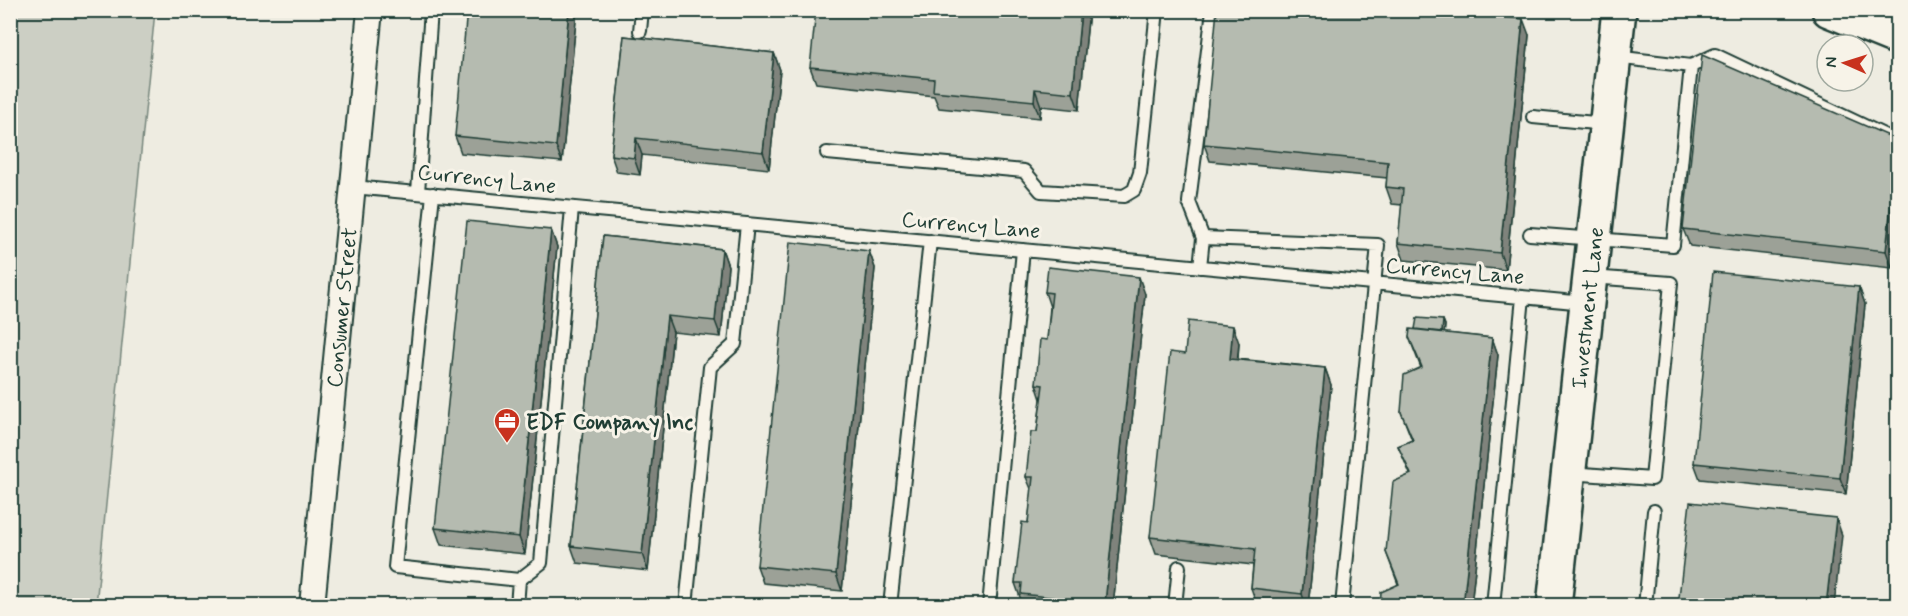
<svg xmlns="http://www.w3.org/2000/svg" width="1908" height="616" viewBox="0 0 1908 616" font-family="Mynerve,sans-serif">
  <rect width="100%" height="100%" fill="#eeece1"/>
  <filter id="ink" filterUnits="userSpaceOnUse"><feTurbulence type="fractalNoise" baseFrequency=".0167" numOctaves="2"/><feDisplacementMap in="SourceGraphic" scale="12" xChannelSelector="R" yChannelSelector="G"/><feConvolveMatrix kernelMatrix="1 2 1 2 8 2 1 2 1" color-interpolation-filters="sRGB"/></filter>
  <g filter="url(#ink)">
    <path fill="#cccfc4" stroke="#76867c" stroke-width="1.5" d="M10,11H155L96,605H11Z"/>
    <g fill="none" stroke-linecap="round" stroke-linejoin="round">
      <g stroke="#1f3d34" stroke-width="16">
        <path id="lane" d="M640,31L642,10
          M1615,57L1691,66
          M1533,117L1605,124
          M827,153L1024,171L1041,191L1124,196L1134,190L1140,173L1157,10
          M353,187L1585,303
          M418,192L431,10
          M433,194L395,567L519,580L517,606
          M1530,234L1673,245L1691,66L1715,55L1898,142
          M1203,238L1189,202L1213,10
          M1200,267L1203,238L1378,245L1342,606
          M1569,473L1652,479L1671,283L1591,277
          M519,580L541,563L572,208
          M1556,603L1581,606
          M686,606L710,367L735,344L747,224
          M890,606L930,241
          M989,606L1023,250
          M1175,606L1179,567
          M1493,606L1523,297
          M1645,606L1654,511"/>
      </g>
      <g stroke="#1f3d34" stroke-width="28">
        <g id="street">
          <path id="s1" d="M312,606L370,10"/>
        </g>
      </g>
      <g stroke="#1f3d34" stroke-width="38">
        <g id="secondary">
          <path d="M1829,10L1898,38"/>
          <path id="s2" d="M1554,606L1619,10"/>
        </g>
      </g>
      <use href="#lane" stroke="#f7f3e8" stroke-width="12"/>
      <use href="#street" stroke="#f7f3e8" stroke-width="24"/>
      <use href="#secondary" stroke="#f7f3e8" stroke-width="33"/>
    </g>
    <path fill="#9ca197" stroke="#1f3d34" stroke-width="1.5" d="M577,10L562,162L461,153L455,136Z
      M1089,10L1079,110L1041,106L1040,118L939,108L934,96L816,83L810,67Z
      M1529,35L1506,270L1404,260L1398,243L1402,205L1392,204L1386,187L1387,178L1210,161L1204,144Z
      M624,36L774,53L780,70L769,169L642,155L640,175L617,172L611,155Z
      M1898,140L1892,268L1690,246L1683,229Z
      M551,230L557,247L525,554L441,545L435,528Z
      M603,236L722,249L728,266L721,337L673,332L648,571L577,563L571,546Z
      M869,251L875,268L842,591L763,583L757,566Z
      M1859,287L1865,304L1846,494L1700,479L1694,463Z
      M1045,292L1145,294L1113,606H1025L1023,600H1021L1015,583L1028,523L1032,491L1026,477L1037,432L1041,399L1036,384L1047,340L1050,307Z
      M1443,320L1445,325L1444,333L1492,338L1498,355L1471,606H1380L1398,584L1386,552L1410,474L1398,446L1412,440L1401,412L1421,368L1409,337L1415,329Z
      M1239,343L1238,359L1325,368L1331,385L1308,606L1257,605L1251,588L1253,565L1156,554L1150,537L1185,354Z"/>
    <path fill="#7f837b" stroke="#1f3d34" stroke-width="1.5" d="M569,10H577L562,162L556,146Z
      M1081,10H1089L1079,110L1073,93Z
      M1523,19L1529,35L1506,270L1500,253Z
      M774,53L780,70L769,169L763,152Z
      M1035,89L1041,106L1040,118L1034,101Z
      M636,138L642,155L640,175L634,158Z
      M1898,144V217L1892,268L1886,251Z
      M551,230L557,247L525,554L519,537Z
      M722,249L728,266L721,337L715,321Z
      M869,251L875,268L842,591L836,574Z
      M1139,277L1145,294L1113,606H1106L1105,603Z
      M1859,287L1865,304L1846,494L1840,478Z
      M667,316L673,332L648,571L642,554Z
      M1443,320L1445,325L1443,349L1441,344Z
      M1233,326L1239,343L1236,375L1230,359Z
      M1492,338L1498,355L1471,606H1463Z
      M1325,368L1331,385L1308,606H1306L1302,594Z
      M1836,518L1842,535L1834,606H1826Z"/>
    <path fill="#b5bbb0" stroke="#1f3d34" stroke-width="1.5" d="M467,10H569L556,146L455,136Z
      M816,10H1081L1073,93L1035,89L1034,101L933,91L934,79L810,67Z
      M1217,10H1442L1523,19L1500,253L1398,243L1403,189L1386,187L1388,162L1204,144Z
      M624,36L774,53L763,152L636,138L634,158L611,155Z
      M1702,55L1898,140L1886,251L1683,229Z
      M467,221L551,230L519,537L435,528Z
      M603,236L722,249L715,321L667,316L642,554L571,546Z
      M790,242L869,251L836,574L757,566Z
      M1048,267L1139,277L1105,603L1021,594L1022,583H1015L1022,522L1028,523L1033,477H1026L1031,432H1037L1043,385L1036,384L1040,339L1047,340L1052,293L1045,292Z
      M1713,272L1859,287L1840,478L1694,463Z
      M1417,318L1443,320L1442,332L1415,329Z
      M1188,321L1233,326L1230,359L1325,368L1302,594L1251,588L1255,549L1150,537L1170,352L1185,354Z
      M1410,329L1492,338L1463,606H1380L1381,592L1399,584L1386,552L1393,482L1411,474L1398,446L1413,440L1401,412L1404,375L1422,367L1409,337Z
      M1690,502L1836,518L1826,606H1678Z"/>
  </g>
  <defs>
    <g id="office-pin" transform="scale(1.35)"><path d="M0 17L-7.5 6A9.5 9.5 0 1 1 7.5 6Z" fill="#c8321e" stroke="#f7f3e8"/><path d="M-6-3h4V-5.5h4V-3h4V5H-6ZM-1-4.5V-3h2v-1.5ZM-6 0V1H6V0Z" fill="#fff"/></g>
  </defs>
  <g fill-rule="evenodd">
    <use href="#office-pin" x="507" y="421"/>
  </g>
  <g text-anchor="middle" stroke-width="6" stroke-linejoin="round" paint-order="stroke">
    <g font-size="22" fill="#1f3d34" stroke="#f7f3e8">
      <text transform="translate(487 178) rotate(6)" y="8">Currency Lane</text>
      <text transform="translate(971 224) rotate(5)" y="8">Currency Lane</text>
      <text transform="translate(1455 270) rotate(5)" y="8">Currency Lane</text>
      <text dy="8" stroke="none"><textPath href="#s1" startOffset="300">Consumer Street</textPath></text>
      <text dy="8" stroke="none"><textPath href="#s2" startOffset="300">Investment Lane</textPath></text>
    </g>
    <g font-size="22" font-weight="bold" fill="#1f3d34" stroke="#f7f3e8" text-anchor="start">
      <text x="526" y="429">EDF Company Inc</text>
    </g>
  </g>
  <rect width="1908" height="616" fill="none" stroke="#f7f3e8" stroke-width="36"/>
  <rect x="18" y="18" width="1872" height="580" fill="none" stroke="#1f3d34" stroke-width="2" filter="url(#ink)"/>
  <g transform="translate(1845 63) rotate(273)"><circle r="28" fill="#f7f3e8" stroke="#a1aaa0" stroke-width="1.5"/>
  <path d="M0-4.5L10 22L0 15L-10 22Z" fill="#c8321e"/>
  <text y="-9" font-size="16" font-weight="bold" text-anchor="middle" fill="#1f3d34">N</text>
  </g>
</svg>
